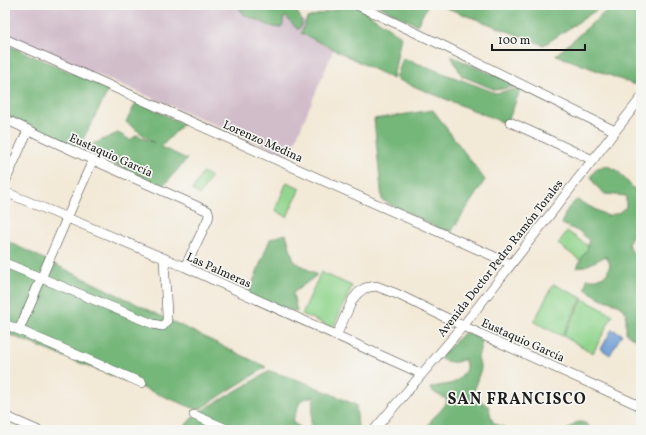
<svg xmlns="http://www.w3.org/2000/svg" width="646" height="435" viewBox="0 0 646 435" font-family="Vollkorn,serif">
  <rect width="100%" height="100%" fill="#f6f6f2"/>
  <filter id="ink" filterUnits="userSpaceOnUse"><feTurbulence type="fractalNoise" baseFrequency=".025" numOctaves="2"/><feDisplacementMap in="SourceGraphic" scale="8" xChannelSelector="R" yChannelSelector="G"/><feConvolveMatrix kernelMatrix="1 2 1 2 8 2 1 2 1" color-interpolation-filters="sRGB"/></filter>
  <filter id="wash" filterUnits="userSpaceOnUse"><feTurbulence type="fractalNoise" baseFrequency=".012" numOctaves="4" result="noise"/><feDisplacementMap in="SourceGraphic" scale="16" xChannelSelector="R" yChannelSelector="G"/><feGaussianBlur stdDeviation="0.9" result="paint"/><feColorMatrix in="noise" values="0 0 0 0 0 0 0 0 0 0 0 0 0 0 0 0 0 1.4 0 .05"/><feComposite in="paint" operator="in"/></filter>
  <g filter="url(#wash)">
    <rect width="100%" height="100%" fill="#f3e9d7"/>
    <path fill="#d1bdca" d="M5,5H271L339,37L289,156L5,35Z"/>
    <path fill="#92d58e" stroke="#577855" d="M203,172L211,177L200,195L192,190Z
      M287,182L300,188L287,217L275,210Z
      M567,231L591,248L581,261L558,244Z
      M321,272L352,286L333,328L302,314Z
      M553,284L582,298L562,336L534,322Z
      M583,299L613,315L593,353L563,336Z"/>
    <path fill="#75b679" stroke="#48694a" d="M240,5H294L292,8V10C299,11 301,18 302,24L299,29H297L286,17L283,18C286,36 266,24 258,20C252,18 245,17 241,11C240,9 240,7 240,5Z
      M349,5H355L401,36L393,79L301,33L307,18Z
      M377,5H428L417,25Z
      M439,5H604L544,45Z
      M613,5H635L641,8V66L635,85L556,55Z
      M5,44L109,89L78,149L5,115Z
      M451,56L518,86L496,90L462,76Z
      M403,58L496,93L521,88L507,124L396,79Z
      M137,101L183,124L161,147L187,159L163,186L81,149L118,133L130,140L137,135L154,143L126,122Z
      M433,110L485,180L450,234L382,200L374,119Z
      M607,166L617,170L633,188L641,190V229L633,234L628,244L633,253L641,261V340L634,339L626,333V313L619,305L600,298L585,289L587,279H597L607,274L610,264L606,256L588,265L577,268L581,259L587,250L589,240L580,232L562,224C565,212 567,207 577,200L608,216L618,213L626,207V196L605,194L595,185L591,176L597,168Z
      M286,234L294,261L317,275L293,293L297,312L247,297L270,239Z
      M5,240L266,367L198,410L5,333Z
      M463,333C471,333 477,336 482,342L478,357L481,369L476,383L474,393L476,398L485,404L489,407L491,418L494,423L510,430H426C428,425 431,420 435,416C440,411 445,407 447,400C441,395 435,395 430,388C444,383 453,388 463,374C467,369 467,365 464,359C456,364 448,363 440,358Z
      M270,371L304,382L356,405L358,427L357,430H314L310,428L314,396L301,400L292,422L305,430H181L196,414Z
      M580,422L585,423L593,430H567L575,423Z"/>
    <path fill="#6d9dd6" stroke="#445c79" d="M612,329L622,334L610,355L601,349Z"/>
  </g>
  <g filter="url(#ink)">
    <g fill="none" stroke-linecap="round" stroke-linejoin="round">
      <g stroke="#3c3b38" stroke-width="10">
        <path id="minor" d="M357,5L446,47L615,131
          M636,5L641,7
          M5,39L511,264
          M5,119L93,160L208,211L209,215L208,219L185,267
          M510,122L593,160
          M5,182L28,130
          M5,192L185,267L422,374
          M5,263L153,324L163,326L167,321V315L164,259
          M5,324L142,383
          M19,330L67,218L93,160
          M336,336L353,299L358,293L365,288L376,286L397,294L463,326L638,405
          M194,415L229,430
          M5,416L37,430
          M374,430L463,326L641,98"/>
      </g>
      <use href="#minor" stroke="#fff" stroke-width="9"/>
    </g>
  </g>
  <g text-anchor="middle" stroke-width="3.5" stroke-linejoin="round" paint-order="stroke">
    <g font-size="12" fill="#1c1c1c" stroke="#f6f6f2">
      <text transform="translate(263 141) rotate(24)" y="4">Lorenzo Medina</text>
      <text transform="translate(111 155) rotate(24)" y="4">Eustaquio García</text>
      <text transform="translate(500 258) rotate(-52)" y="4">Avenida Doctor Pedro Ramón Torales</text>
      <text transform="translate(219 270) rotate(24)" y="4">Las Palmeras</text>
      <text transform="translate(523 340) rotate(24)" y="4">Eustaquio García</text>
    </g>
    <g font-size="16" font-weight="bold" letter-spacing="1" fill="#1c1c1c" stroke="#f6f6f2">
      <text x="517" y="404">SAN FRANCISCO</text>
    </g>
  </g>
  <rect width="646" height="435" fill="none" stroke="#f6f6f2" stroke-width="20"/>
  <path d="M492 44v6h93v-6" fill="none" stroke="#1c1c1c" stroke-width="2"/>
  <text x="498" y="44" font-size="12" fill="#1c1c1c" stroke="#f6f6f2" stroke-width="3" paint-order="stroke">100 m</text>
</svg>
